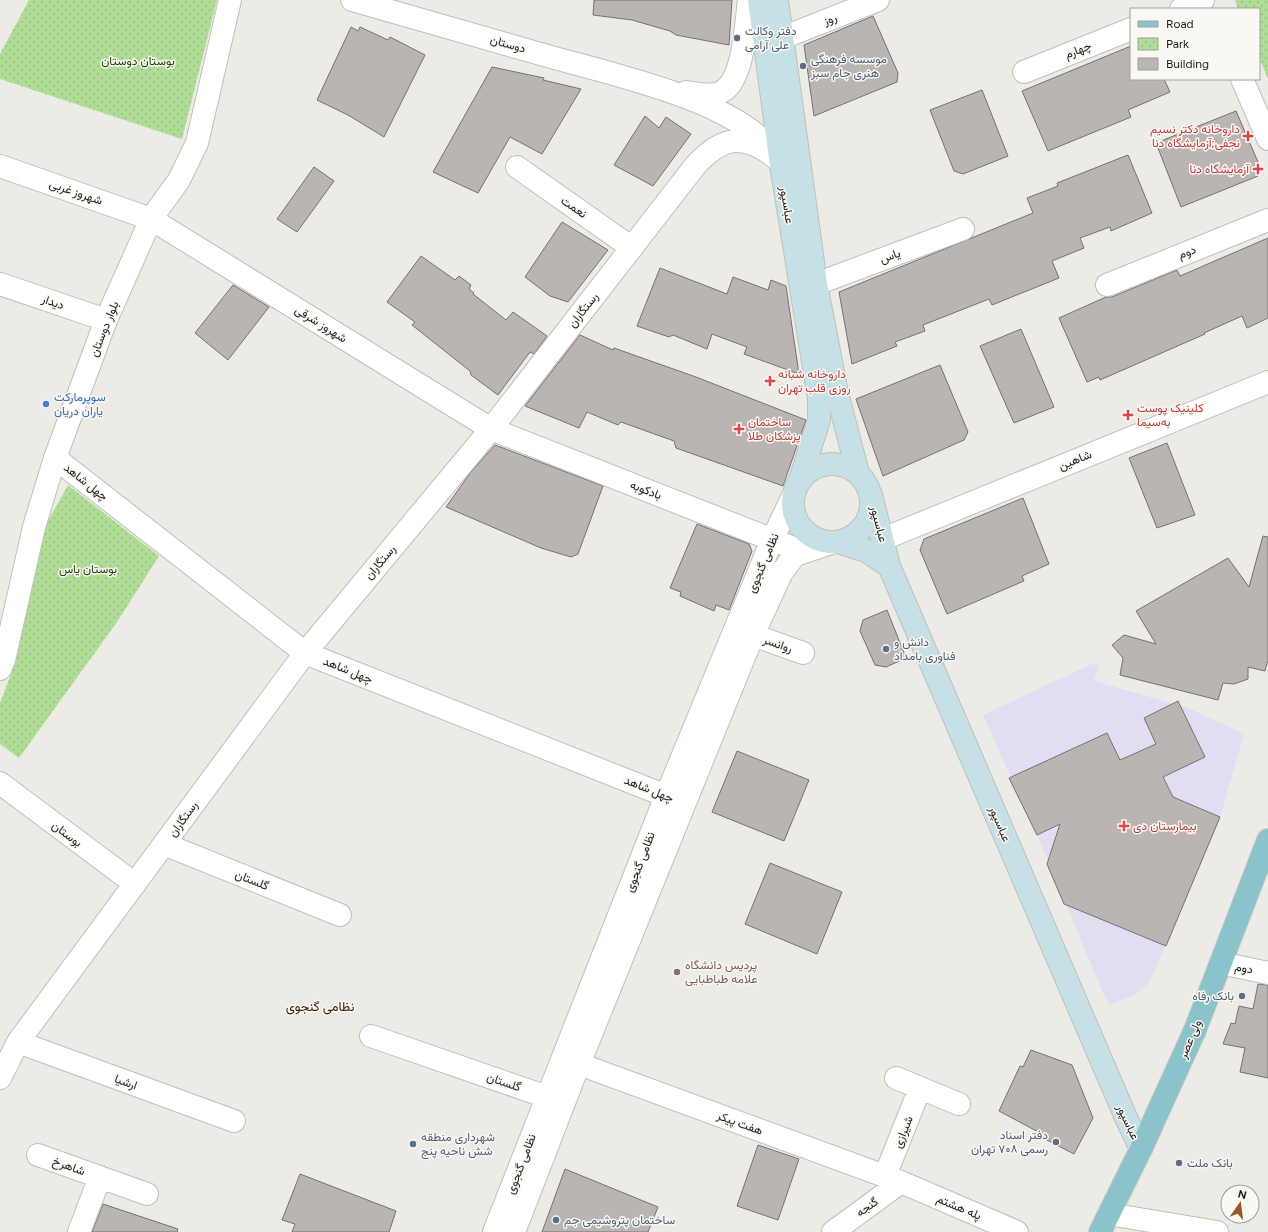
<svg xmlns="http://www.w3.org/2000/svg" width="1268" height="1232" viewBox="0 0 1268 1232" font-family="Figtree,Vazirmatn,sans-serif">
  <defs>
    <pattern id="park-dots" width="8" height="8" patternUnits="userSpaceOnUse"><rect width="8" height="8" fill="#afdd96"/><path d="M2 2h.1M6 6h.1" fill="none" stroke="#96bd81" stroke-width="1.8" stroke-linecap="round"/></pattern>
  </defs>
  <rect width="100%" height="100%" fill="#ecebe5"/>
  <path fill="#e2ddf3" d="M1092,664L1099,665L1094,681L1188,708L1244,734L1220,817L1149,983L1134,995L1110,1005L1104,995L1037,835L983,715Z"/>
  <path fill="url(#park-dots)" d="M29,0H217L182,139L0,79V54Z
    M1235,0H1268V79L1259,57V9H1238Z
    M68,485L159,556L117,622L19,758L0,744V703L16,661L43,530Z"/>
  <path fill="#bab4b3" stroke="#777070" d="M594,0H732L729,45L676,35L670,31L632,20L593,15Z
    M873,16L898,73L897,82L814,116L804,45Z
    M351,27L358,31L360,27L388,40L390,37L425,55L384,137L348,115L317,100Z
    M1131,46V79H1164L1170,92L1128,110L1131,117L1048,151L1022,91Z
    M492,67L544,78L543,80L581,89L542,154L510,137L478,193L433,172Z
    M982,90L1008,156L963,174L954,171L930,110Z
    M1236,111L1261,169L1256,172L1258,176L1181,207L1156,143Z
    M645,116L659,128L666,117L691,134L653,186L614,165Z
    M1128,155L1152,213L1111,231L1110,227L1080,238L1084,248L1052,261L1059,278L992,305L989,299L923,325L925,331L895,342L897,346L852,364L839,292L1033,213L1027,198L1058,186L1057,183Z
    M314,167L334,181L297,232L277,219Z
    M562,222L608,250L568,302L550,296L525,277Z
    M1268,238V318L1247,328L1242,316L1204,333L1205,334L1100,380L1099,377L1087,382L1059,318L1106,297H1112L1177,270L1180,276Z
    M421,256L455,280L459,276L471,285L469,289L474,293L473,294L506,320L513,312L547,336L534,354L530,352L498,395L471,375L470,371L412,325L415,322L387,302Z
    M660,268L727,294L733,277L768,290L771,280L786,286L799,374L744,354L747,347L712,334L707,349L673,335L669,337L637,326Z
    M233,285L269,307L228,360L195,333Z
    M1021,329L1054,407L1014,423L980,346Z
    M580,335L613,350L614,348L696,377L806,420L783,486L676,448L674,441L621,422L618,425L587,412L579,428L525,406Z
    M940,365L968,432L964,440L883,476L856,399Z
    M1167,443L1195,515L1157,528L1129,458Z
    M495,445L603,486L578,554L571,557L541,548L446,507L471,472Z
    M1023,498L1049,564L1022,576L1024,581L947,614L920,550L924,539Z
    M697,524L749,544L752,551L729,610L716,605L714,611L680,596L681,592L670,588Z
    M1263,536L1268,537V660L1265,671L1248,667V679L1234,684L1223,683L1218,700L1120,675L1123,658L1112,645L1124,635L1156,644L1136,611L1228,558L1249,587Z
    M887,610L906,658L886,667L875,665L860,631L863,620Z
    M1178,701L1205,757L1163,777L1173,797L1220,817L1166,946L1064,904L1047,864L1060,824L1037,835L1009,778L1107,733L1120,760L1156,744L1144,718Z
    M737,751L809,780L784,841L712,812Z
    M770,863L842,892L817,954L745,924Z
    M1258,984L1268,985V1078L1240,1072L1245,1048L1223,1044L1231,1023L1235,1024L1239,1006L1253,1009Z
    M1031,1050L1072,1065L1093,1118L1074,1154L1043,1138L1044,1135L999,1111L1020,1066L1023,1067Z
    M758,1145L799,1159L778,1220L737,1206Z
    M565,1169L658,1207L648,1232H542Z
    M300,1174L396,1211L389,1232H292L295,1224L282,1220Z
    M103,1204L178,1229L177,1232H92Z"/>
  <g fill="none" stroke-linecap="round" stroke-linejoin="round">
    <g stroke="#c0bfba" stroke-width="24">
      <path id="minor" d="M352,0C416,18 480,37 544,55C606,73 727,98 769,147
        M1181,9L1203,0
        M782,38L878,0
        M1024,72L1131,29
        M1242,79L1268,139
        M686,92C696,93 713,98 723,91C744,78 746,23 749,0
        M0,166L151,219L491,429L801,551
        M517,167L632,248
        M0,284L106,320
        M816,284L963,229
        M1107,285L1268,220
        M55,458L305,653L684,803
        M883,539L1268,382
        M753,635L803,653
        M0,669L4,660L34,527L55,458L106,320L151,219L179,180L197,143L230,0
        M0,783L135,884
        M164,844L340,915
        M1221,963L1268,973
        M371,1036L547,1097
        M18,1042L234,1121
        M579,1064L901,1182L1017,1232
        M0,1078L18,1042L305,653L491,429L695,166C722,136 744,132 777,159
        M896,1078L959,1104
        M38,1155L147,1194
        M885,1176L920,1088
        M1109,1214L1217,1232
        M79,1232L100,1177
        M833,1232L901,1182"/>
    </g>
    <g stroke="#c0bfba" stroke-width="24">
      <path id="tertiary" d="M494,1232L666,796L772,540L793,496
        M514,1232L579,1064L753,635L782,572L795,555L831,543"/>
    </g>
    <g stroke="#c0bfba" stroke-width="24">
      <path id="secondary" d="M759,0L781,165L819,398V420L800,480
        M777,0L816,284L837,393L858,473
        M793 503a39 39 0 1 1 78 0a39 39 0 1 1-78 0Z
        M871,495L889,566L1127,1120L1141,1149
        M838,542L866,551L889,566"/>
    </g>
    <g stroke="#c9c9c8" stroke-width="24">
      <path id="primary" d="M1100,1232L1141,1149L1195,1030L1268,840"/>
    </g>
    <use href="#minor" stroke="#fff" stroke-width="22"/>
    <use href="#tertiary" stroke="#fff" stroke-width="22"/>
    <use href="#secondary" stroke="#c5e1e5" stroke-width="22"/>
    <use href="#primary" stroke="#8bc3cb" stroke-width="22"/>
  </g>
  <g fill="#5c6f8a" stroke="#f9f8f2" stroke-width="1.5">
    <circle cx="737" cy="38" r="4"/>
    <circle cx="803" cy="66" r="4"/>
    <circle cx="886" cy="649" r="4"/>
    <circle cx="1242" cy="996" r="4"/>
    <circle cx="1056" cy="1142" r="4"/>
    <circle cx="413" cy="1144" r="4"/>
    <circle cx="1179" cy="1163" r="4"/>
    <circle cx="556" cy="1220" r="4"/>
  </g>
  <g fill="#e0444e" stroke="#f9f8f2" stroke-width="1.5">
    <path d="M1246 130h4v4h4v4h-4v4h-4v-4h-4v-4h4z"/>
    <path d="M1256 163h4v4h4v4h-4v4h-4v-4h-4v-4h4z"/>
    <path d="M768 375h4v4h4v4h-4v4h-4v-4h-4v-4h4z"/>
    <path d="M1126 409h4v4h4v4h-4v4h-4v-4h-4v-4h4z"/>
    <path d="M737 423h4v4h4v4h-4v4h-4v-4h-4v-4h4z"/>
    <path d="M1122 820h4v4h4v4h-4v4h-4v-4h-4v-4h4z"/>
  </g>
  <circle fill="#3f7fe0" stroke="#f9f8f2" stroke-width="1.5" cx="46" cy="404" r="4"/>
  <circle fill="#8d6e63" stroke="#f9f8f2" stroke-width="1.5" cx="677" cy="972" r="4"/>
  <g text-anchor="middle" stroke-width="3" stroke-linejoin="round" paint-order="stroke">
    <g font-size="12" fill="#1e1d1b" stroke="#f9f8f2">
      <text transform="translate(830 19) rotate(-22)" y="4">روز</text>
      <text transform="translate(508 44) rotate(16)" y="4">دوستان</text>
      <text transform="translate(1078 50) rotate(-22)" y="4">چهارم</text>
      <text transform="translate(76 192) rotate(19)" y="4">شهروز غربی</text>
      <text transform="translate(787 205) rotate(81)" y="4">عباسپور</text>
      <text transform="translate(574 207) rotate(35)" y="4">نعمت</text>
      <text transform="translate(1187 252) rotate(-22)" y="4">دوم</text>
      <text transform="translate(890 256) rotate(-20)" y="4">یاس</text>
      <text transform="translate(53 302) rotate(19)" y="4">دیدار</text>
      <text transform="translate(583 310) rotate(-52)" y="4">رستگاران</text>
      <text transform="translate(321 324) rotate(32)" y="4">شهروز شرقی</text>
      <text transform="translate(104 329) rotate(-68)" y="4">بلوار دوستان</text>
      <text transform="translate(1075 460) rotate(-22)" y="4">شاهین</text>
      <text transform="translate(86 482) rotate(38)" y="4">چهل شاهد</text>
      <text transform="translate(646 490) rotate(21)" y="4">بادکوبه</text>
      <text transform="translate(879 524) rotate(76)" y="4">عباسپور</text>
      <text transform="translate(380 562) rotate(-50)" y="4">رستگاران</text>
      <text transform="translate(763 563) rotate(-67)" y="4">نظامی گنجوی</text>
      <text transform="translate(778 644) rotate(19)" y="4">روانسر</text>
      <text transform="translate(348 670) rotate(22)" y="4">چهل شاهد</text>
      <text transform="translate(649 789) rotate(22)" y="4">چهل شاهد</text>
      <text transform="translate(183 819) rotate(-54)" y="4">رستگاران</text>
      <text transform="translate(1000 824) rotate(67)" y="4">عباسپور</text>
      <text transform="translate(67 834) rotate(37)" y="4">بوستان</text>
      <text transform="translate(640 862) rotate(-69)" y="4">نظامی گنجوی</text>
      <text transform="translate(252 880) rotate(22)" y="4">گلستان</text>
      <text transform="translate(1244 968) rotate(11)" y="4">دوم</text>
      <text transform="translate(1190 1039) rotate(-67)" y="4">ولی عصر</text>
      <text transform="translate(126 1082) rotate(20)" y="4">ارشیا</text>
      <text transform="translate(504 1082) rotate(19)" y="4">گلستان</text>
      <text transform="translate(1128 1122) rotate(65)" y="4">عباسپور</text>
      <text transform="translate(740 1123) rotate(20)" y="4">هفت پیکر</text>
      <text transform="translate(903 1132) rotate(-68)" y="4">شیرازی</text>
      <text transform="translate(521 1164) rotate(-69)" y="4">نظامی گنجوی</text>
      <text transform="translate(69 1166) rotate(20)" y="4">شاهرخ</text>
      <text transform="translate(867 1207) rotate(-36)" y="4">گنجه</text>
      <text transform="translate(959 1207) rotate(23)" y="4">پله هشتم</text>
    </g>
    <g font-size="12" fill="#4e5e75" stroke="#f9f8f2" text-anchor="start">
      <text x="745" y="35">دفتر وکالت<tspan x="745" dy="14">علی آرامی</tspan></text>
      <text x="811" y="63">موسسه فرهنگی<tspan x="811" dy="14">هنری جام سبز</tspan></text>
      <text x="894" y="646">دانش و<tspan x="894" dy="14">فناوری بامداد</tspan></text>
      <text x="1234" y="1000" text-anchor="end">بانک رفاه</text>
      <text x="1048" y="1139" text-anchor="end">دفتر اسناد<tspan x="1048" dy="14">رسمی ۷۰۸ تهران</tspan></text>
      <text x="421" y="1141">شهرداری منطقه<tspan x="421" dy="14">شش ناحیه پنج</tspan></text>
      <text x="1187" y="1167">بانک ملت</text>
      <text x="564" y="1224">ساختمان پتروشیمی جم</text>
    </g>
    <g font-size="12" fill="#1f3e08" stroke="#f9f8f2">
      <text x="138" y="65">بوستان دوستان</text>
      <text x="88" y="573">بوستان یاس</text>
    </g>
    <g font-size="12" fill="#be3a42" stroke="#f9f8f2" text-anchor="start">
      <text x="1240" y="133" text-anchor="end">داروخانه دکتر نسیم<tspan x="1240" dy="14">نجفی;آزمایشگاه دنا</tspan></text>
      <text x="1249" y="173" text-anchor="end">آزمایشگاه دنا</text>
      <text x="778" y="378">داروخانه شبانه<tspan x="778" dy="14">روزی قلب تهران</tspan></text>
      <text x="1137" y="412">کلینیک پوست<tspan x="1137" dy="14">به‌سیما</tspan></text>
      <text x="748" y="426">ساختمان<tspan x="748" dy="14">پزشکان طلا</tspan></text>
      <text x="1133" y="830">بیمارستان دی</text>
    </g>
    <g font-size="12" fill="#366cbe" stroke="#f9f8f2" text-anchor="start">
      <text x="54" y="401">سوپرمارکت<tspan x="54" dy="14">یاران دریان</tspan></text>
    </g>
    <g font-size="12" fill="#785e54" stroke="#f9f8f2" text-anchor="start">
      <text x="685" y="969">پردیس دانشگاه<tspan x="685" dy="14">علامه طباطبایی</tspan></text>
    </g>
    <g font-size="13" fill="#42220b" stroke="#f9f8f2">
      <text x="320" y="1011">نظامی گنجوی</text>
    </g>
  </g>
  <rect x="1130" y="8" width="130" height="72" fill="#f9f8f2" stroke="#a1a09c"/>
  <rect x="1138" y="21" width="20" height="6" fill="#8bc3cb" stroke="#a1a09c"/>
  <text x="1166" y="28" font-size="12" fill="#1e1d1b">Road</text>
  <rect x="1138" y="38" width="20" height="12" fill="url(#park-dots)" stroke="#a1a09c"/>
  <text x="1166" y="48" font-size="12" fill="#1e1d1b">Park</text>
  <rect x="1138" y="58" width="20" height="12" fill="#bab4b3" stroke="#a1a09c"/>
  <text x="1166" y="68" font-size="12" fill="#1e1d1b">Building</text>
  <g transform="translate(1240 1204) rotate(14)"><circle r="19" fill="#f9f8f2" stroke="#a1a09c"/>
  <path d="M0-3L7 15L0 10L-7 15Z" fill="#995626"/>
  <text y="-6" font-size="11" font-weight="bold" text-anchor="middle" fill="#1e1d1b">N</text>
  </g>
</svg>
